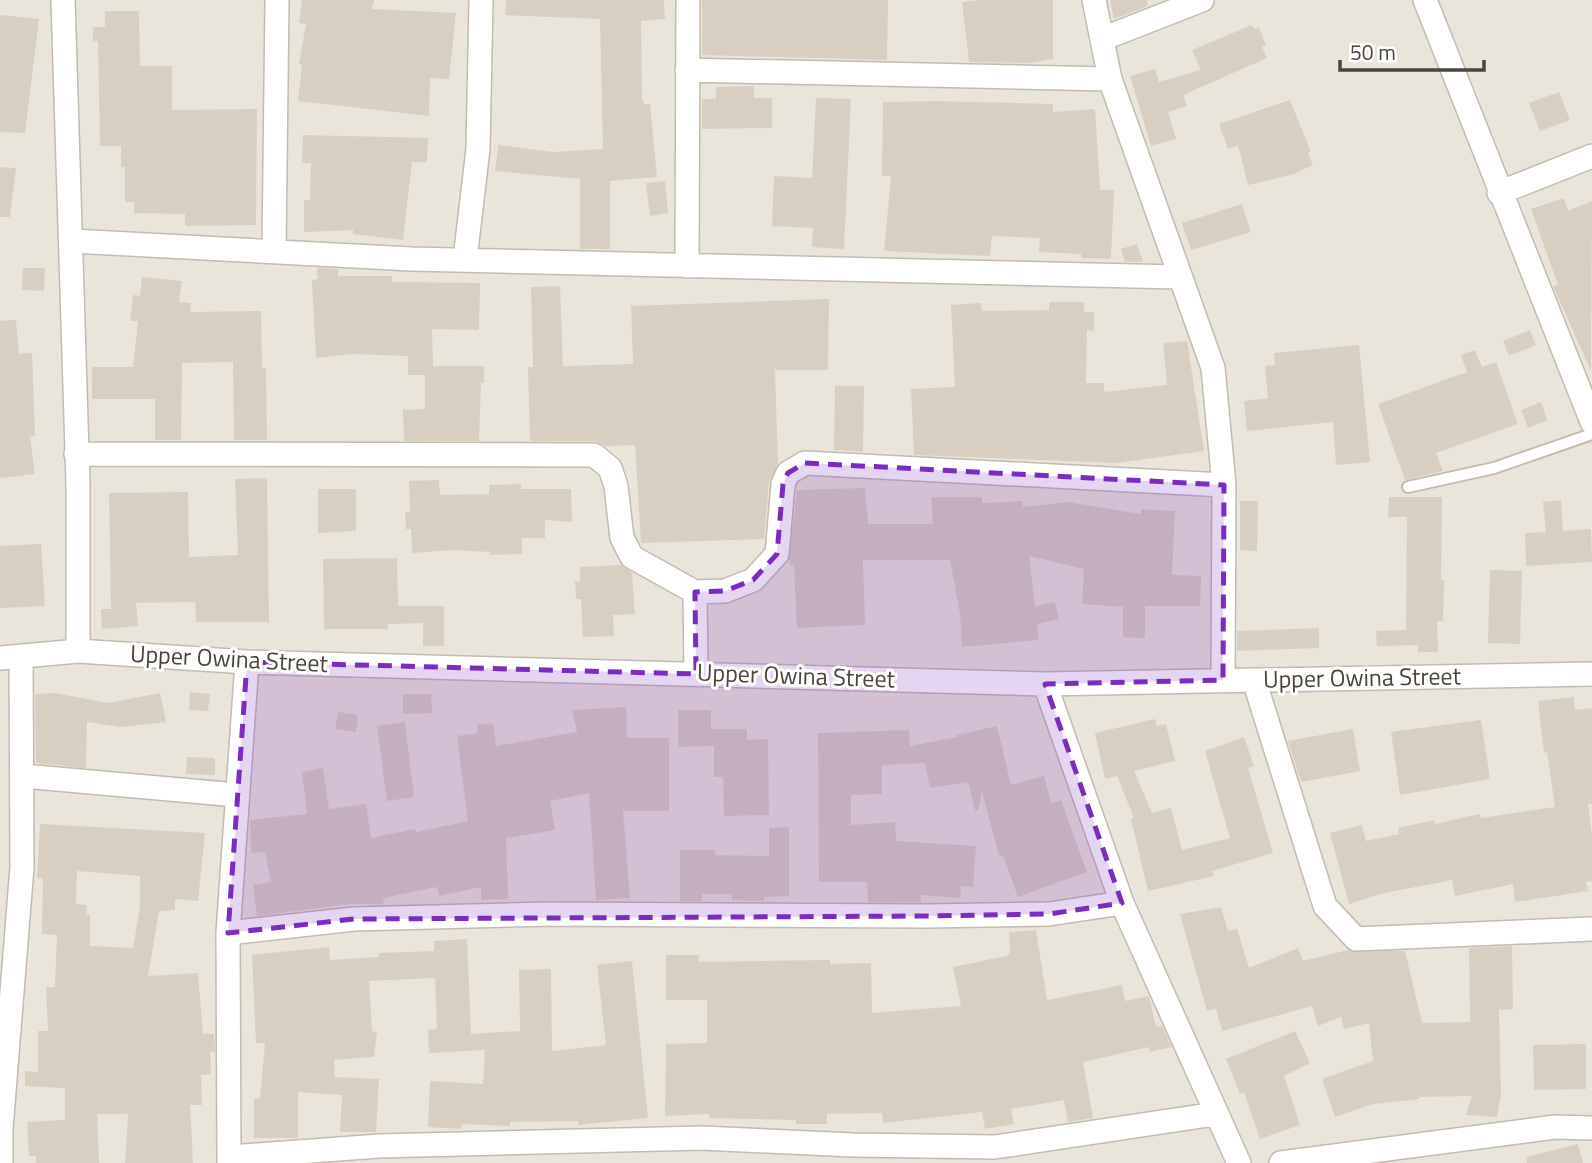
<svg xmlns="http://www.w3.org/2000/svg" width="1592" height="1163" viewBox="0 0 1592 1163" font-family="'Titillium Web',sans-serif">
  <rect width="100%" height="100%" fill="#f6f3ec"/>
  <path fill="#eae5da" d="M0,0H1592V1163H0Z"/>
  <path fill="#d8cfc1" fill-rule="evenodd" d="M302,0H374L372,9L456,13L449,79L430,78L429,116L298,101L302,65L299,64L306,24L299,23Z
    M506,0H664L665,19L641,21L642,99L644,104H650L657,177L610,181V249H580V179L495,171L498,145L553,152L603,149L600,19L505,15Z
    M702,0H888L887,60L702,55Z
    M981,0H1053V59L1028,63L969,62L962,2Z
    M1110,0H1147L1148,6L1114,19Z
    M105,11H139L140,66H172V110L257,109L256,225L185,226V214L134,213V202H125V167H121V146H100L98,41L93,42V27H105Z
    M0,15L39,19L25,133L0,132Z
    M1252,25L1254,29L1259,28L1266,45L1262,47L1267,58L1183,95L1187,106L1168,112L1176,139L1151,146L1130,76L1155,69L1159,82L1201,70L1192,50Z
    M754,86V98H772V128L702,129V99H716V87Z
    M1559,92L1570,120L1540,131L1529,103Z
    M816,98L851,99L844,249L812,247L813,228L772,226L774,176L812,178Z
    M1290,100L1311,152L1308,153L1313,165L1291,175L1248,185L1238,145L1228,149L1219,124Z
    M936,101L1053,104V112L1095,109L1100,190H1114L1111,259L1081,258V254L1039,252L1040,238L992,236L990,256L884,251L891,176H882L883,102Z
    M303,135L428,138L427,162H412L403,240L353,234V230L304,232V200H310L311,163H302Z
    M0,167L16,168L10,217H0Z
    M665,181L668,213L650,216L646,183Z
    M1564,198L1568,211L1592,201L1591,371L1553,286L1558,285L1531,209Z
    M1242,204L1251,232L1191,250L1182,223Z
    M1137,244L1143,262H1125L1121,249Z
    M23,268H45L44,291L22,290Z
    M317,268L338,269V276H392V282L480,283L479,330L432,329L433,366H484V383H481L479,441H404L403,410L425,409V375H408V356L352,354L316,358L312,280L318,279Z
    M142,277L182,281L179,302L191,303L190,312L261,311L262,368H266L267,440H234L233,362L182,363L181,440H155V399H92V367H133L138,321H130L133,295L140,296Z
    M560,286L563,366L633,364L631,306L829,299L828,370H775L778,464L769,482L764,539L641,543L635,445L606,446L594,441H530L528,367H533L531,287Z
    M1049,302H1084V312H1094V331L1087,330L1086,383H1104V392L1167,385L1163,343L1187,341L1204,451L1116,463L914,455L911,389L955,387L951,305L981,303L982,311L1049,310Z
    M16,320L19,354L32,353L35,436L30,437L35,474L0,478V321Z
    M1530,330L1536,345L1509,356L1503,341Z
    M1359,345L1370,462L1336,465L1333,422L1247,431L1244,401L1268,398L1265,366L1275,365L1274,353Z
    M1475,350L1482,367L1496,362L1518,424L1436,453L1443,471L1405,480L1378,404L1467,372L1461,355Z
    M835,386H864L863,452L834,450Z
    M1541,402L1547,420L1528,428L1521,410Z
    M267,478L269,622H196L195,602L136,603L138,626L102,629L101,609H111L109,493L188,492L189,557L238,555L235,479Z
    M439,480L440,495L489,494V485L521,484V489H571L572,522L545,520V538H522V554L490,555V552L452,550L412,553L411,529H406L405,512H410L409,481Z
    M865,488L868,524H933L931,497H982V503L1023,501V507L1069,502L1141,514V509L1175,511L1172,575L1201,576L1200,606H1145V638L1123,637V607L1082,604L1084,569L1029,556L1035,606L1055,602L1059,619L1037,624L1039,640L962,647L960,614L950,560H863L865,625L797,628L794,565H790L789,559L797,490Z
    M318,489H356V531L318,533Z
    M1389,497H1442L1441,580H1444L1443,621H1437L1438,652H1418V645L1377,646L1376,631L1406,630L1407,517H1388Z
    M1561,500L1563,531L1591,529L1592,562L1526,566L1525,533L1546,532L1543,502Z
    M1240,501H1258L1257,551L1240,550Z
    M41,544L45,606L0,608V546Z
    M397,558L398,606H444V646H423V623L388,624V629H324L323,559Z
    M621,565L632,573L635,614L613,615L614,636L583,637L581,599H576L575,581H580V567Z
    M1490,570L1522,571L1520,644L1488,643Z
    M1319,628V648L1237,651V631Z
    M190,692L210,694L208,711L189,710Z
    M55,693L108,703L160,693L166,722L121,727L87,722L86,768L36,763L35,694Z
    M403,694H431L432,713L403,714Z
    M1574,697L1575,710L1592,708V804H1588L1592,834V881L1586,882L1588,891L1515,902L1513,884L1455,896L1452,880L1380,894L1349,904L1330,833L1362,825L1366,841L1399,834L1398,828L1434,820L1435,824L1480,814L1481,818L1555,807L1547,752L1544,753L1538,701Z
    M626,707L627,738H669V811H623L630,898L596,900L589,793L550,801L555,830L506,838L508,899L481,900V887L439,896L437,887L383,898L384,904H351L257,916L253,885L271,882L265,852L251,853L250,820L307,814L302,772L323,768L329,809L366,804L371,838L415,829L416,832L468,821L457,736L478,733L477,725L493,723L496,746L577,732L572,710Z
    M678,710H711V729H747V740L768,739L769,815L724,816L723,777H714V746L678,747Z
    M338,712L358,715L356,732L335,729Z
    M1155,719L1157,726L1166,724L1175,761L1134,771L1152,813L1171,808L1182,850L1230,838L1205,751L1244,737L1254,766L1248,768L1273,853L1212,871L1214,876L1148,891L1131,819L1134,818L1117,776L1105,779L1095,733Z
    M1481,720L1490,779L1400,795L1391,732Z
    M405,722L414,797L387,801L377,726Z
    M997,726L1011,785L1044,776L1051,803L1061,800L1087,872L1018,897L1003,855L999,856L982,792L978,810H975L968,782L930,788L925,763L882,765V794L851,795V825L895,822L896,841L976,846L973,887L961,886L960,898L921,895V902H868L867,882H819L818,733L909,730L910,746L958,737L957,735Z
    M1353,729L1360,771L1301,782L1288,741Z
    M187,757L215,758V775L186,774Z
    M40,824L205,833L198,901L175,899V910L159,911L148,976L198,973L203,1034H214L215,1052H210L211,1074L201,1075L202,1105H190L193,1163H125L128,1114H97L99,1163H36V1156H29L27,1122L65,1120V1088L25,1086V1071L38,1072V1031H48L46,987H55L57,935L42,934L43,878H37ZM77,871L140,876V907L133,948L90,946V915H86L87,905L76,904Z
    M789,827V896L764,897V901L732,900V894H702V901H680V850H715V855L769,856V828Z
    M1221,907L1228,931L1237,929L1249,968L1298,948L1303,961L1348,950L1405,951L1422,1023L1470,1022L1469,948L1512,946L1513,1009L1499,1010L1501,1095L1497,1117L1466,1115L1472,1096L1419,1097V1099L1373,1104L1335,1117L1322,1079L1373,1061L1369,1023L1344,1029L1341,1017L1318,1026L1312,1006L1222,1031L1216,1009L1207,1011L1180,914Z
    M1036,930L1047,1000L1122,985L1125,1001L1149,996L1156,1027L1162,1026L1172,1047L1150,1052L1149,1047L1083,1062L1093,1118L1068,1122L1064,1100L1011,1109L1014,1124L985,1129L982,1112L883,1123L882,1113L827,1114V1124H796V1120L709,1118V1114L665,1116L666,1044L707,1043V1000H666V955H699V962L830,960V964L871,963L872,1013L961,1006L953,967L1006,956L1010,954L1009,932Z
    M467,939L471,1034L520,1031L519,970L551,969L552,1051L606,1045L597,965L632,961L648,1118L578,1125V1121L510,1122V1126L462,1124L461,1129L428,1127L430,1081L483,1084L485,1050L429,1053L428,1030L437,1029L435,978L369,981L372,1031L377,1032L374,1057L334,1060L335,1077L379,1079L376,1132H340L342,1095L298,1092V1138H254V1099H260L265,1043H256L252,955L329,947L330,960L379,957V953L434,951V941Z
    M1295,1031L1310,1063L1284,1076L1300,1125L1260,1139L1244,1092L1240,1094L1226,1059Z
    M1586,1044V1089L1534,1090L1533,1045Z
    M1578,1144L1583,1163H1527L1526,1157Z"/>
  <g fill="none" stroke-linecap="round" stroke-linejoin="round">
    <g stroke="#c2bbae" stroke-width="14">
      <path id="lane" d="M1408,487L1494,468L1592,434"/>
    </g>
    <g stroke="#c2bbae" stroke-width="26">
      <path id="street" d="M63,0L78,484V651
        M1094,0L1110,79L1213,368L1224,485L1223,680
        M1425,0L1592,422
        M1102,39L1202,0
        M687,70L1110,79
        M1499,193L1592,156
        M72,241L411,259L1178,277
        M274,250L277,0
        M465,259L478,149L481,0
        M687,266L688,0
        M76,454L594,455L610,468L616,486L622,538L632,557L695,592L725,591L753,580L777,554L783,484L788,473L805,463L1224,485
        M695,592L696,674
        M0,658L78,651L247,662L1045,684L1592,674
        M1254,680L1325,906L1356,939L1592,929
        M1045,684L1122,903L1239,1163
        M23,776L237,795
        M228,933L354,919L548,914L927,916L1049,914L1122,903
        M230,1157L379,1146L702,1138L853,1145L995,1147L1215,1114
        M1,1163V1129L22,867L21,656
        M229,1163L228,933L247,662
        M1281,1163L1555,1127L1592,1128"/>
    </g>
    <use href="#lane" stroke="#fff" stroke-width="10"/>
    <use href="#street" stroke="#fff" stroke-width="23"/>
  </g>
  <path fill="#7b2cbf" fill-opacity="0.2" stroke="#7b2cbf" stroke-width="5" stroke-dasharray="14 9" stroke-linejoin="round" d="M805,463L1224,485L1223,680L1045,684L1122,903L1049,914L927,916L354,919L228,933L247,662L696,674L695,592L725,591L753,580L777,554L783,484L788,473Z"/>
  <g text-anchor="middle" stroke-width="6" stroke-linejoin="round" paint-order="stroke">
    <g font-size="24" fill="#4b4439" stroke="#fff">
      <text transform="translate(229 659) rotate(3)" y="8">Upper Owina Street</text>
      <text transform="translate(796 676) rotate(2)" y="8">Upper Owina Street</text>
      <text transform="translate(1362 678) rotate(-1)" y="8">Upper Owina Street</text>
    </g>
  </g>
  <path d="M1340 60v10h144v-10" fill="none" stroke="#4b4439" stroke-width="3.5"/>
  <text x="1350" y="60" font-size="21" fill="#4b4439" stroke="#ffffff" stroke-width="5" paint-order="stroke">50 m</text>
</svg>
